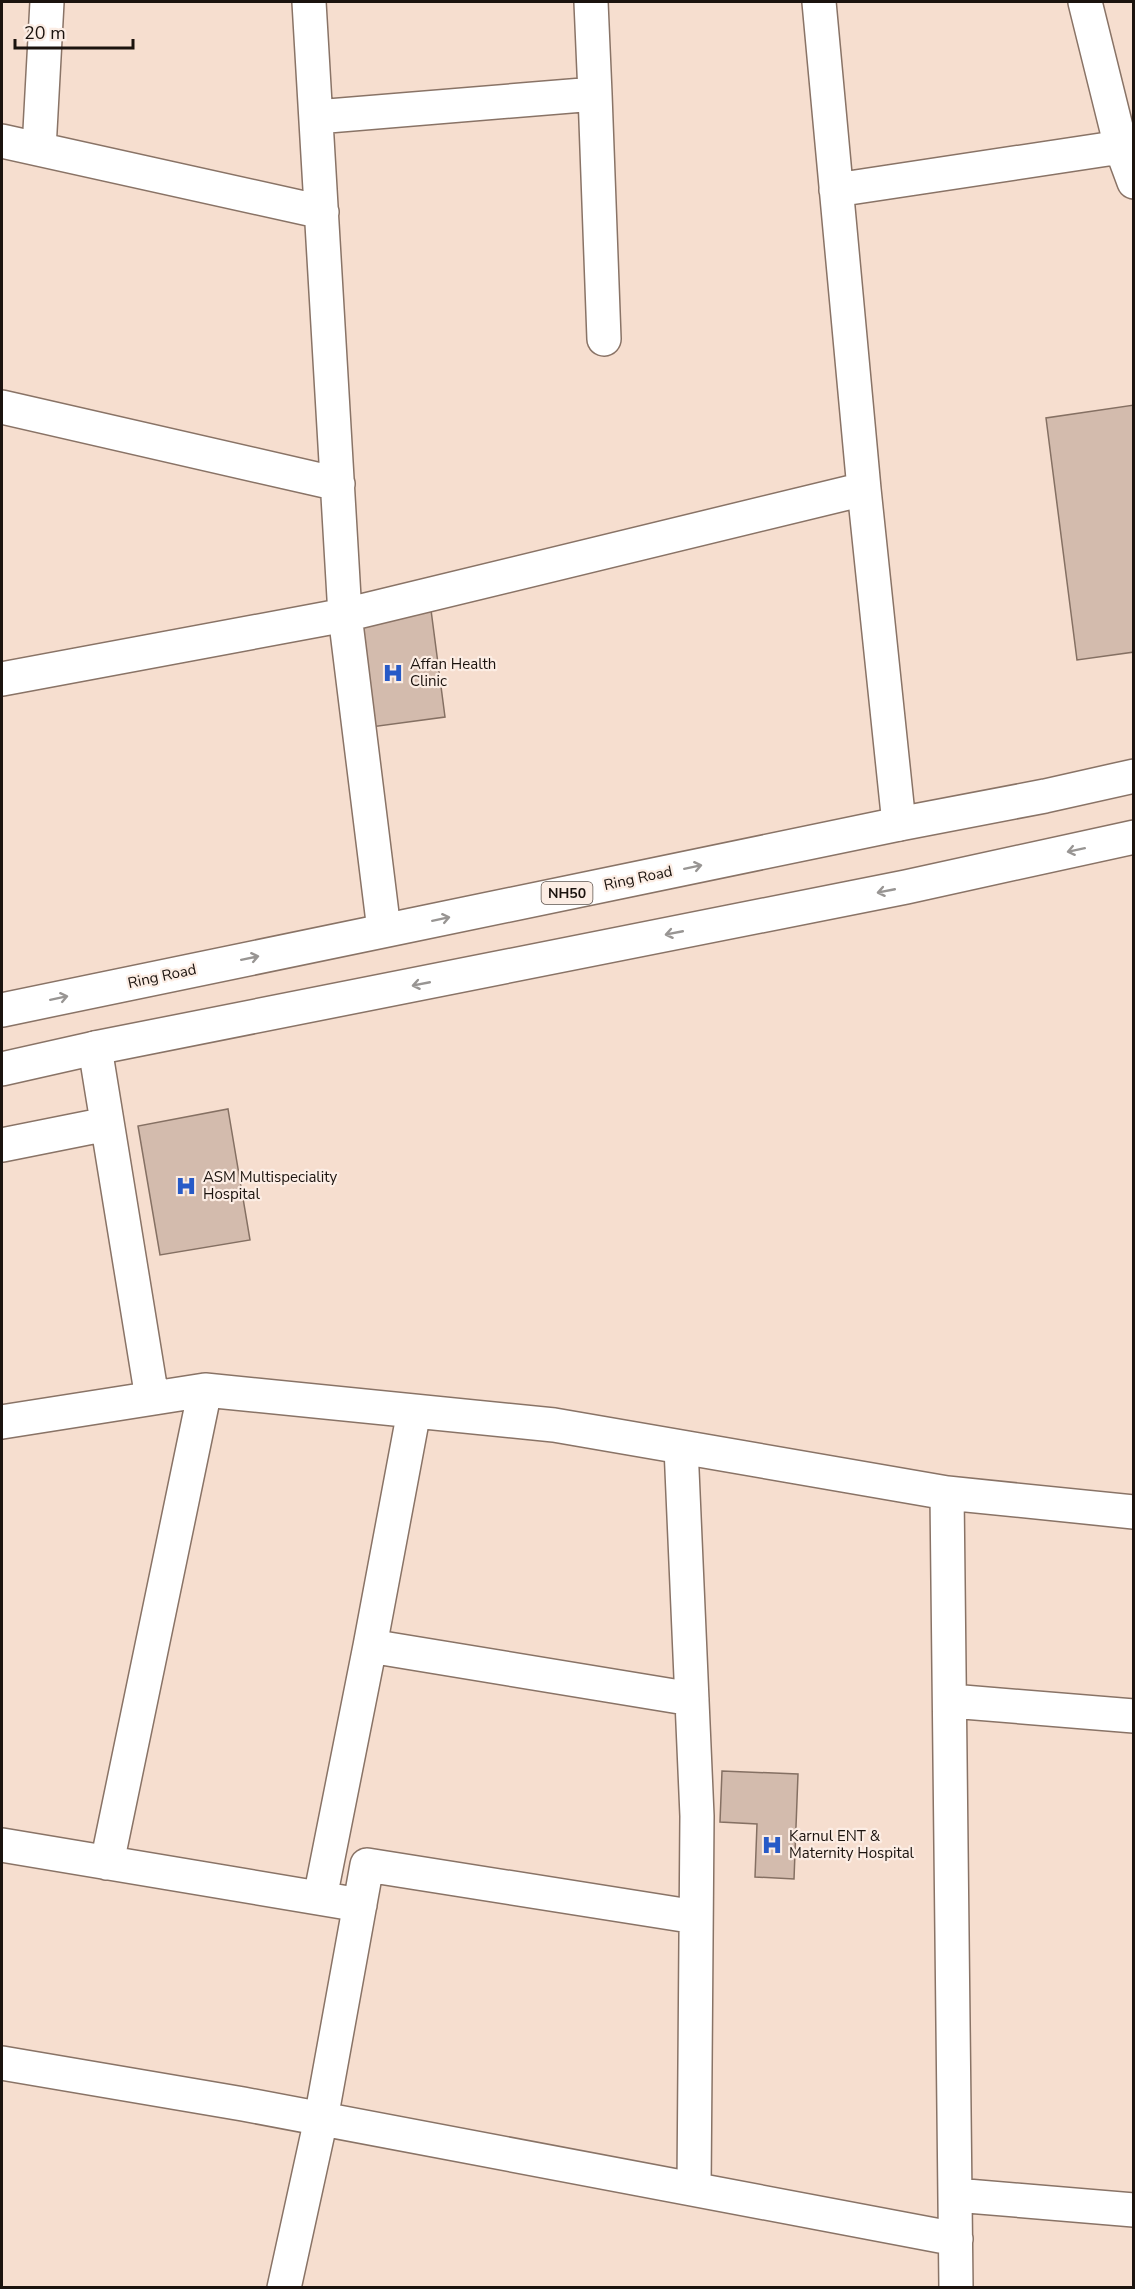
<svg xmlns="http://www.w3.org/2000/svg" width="1135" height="2289" viewBox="0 0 1135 2289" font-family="'Nunito Sans',sans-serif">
  <rect width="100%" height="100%" fill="#f6decf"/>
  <path fill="#d3bbad" stroke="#857063" stroke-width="1.5" d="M1134,405V652L1077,660L1046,418Z
    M431,610L445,717L371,727L357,620Z
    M228,1109L250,1240L160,1255L138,1126Z
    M722,1771L798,1774L794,1879L755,1877L757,1824L720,1822Z"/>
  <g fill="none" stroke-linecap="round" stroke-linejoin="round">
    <g stroke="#897366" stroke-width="36">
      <path id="minor" d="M309,2L345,615L384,930
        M819,2L864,489
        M1085,2L1121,147L1134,182
        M595,94L604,339
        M316,117L595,94L591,2
        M2,141L322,212
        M39,149L47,2
        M836,190L1121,147
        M2,407L338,484
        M2,679L345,615L864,489L899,824
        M95,1048L152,1398
        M2,1145L107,1124
        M414,1411L370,1646L692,1699
        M2,1422L205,1390L554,1425L947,1493
        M681,1447L697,1816L694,2189
        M951,1701L1134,1716
        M2,1845L360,1905
        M107,1863L205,1390
        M320,1898L370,1646
        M2,2063L243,2104L956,2239
        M955,2195L1134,2210
        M284,2288L321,2119L367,1865L696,1917
        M956,2288L947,1493L1134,1512"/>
    </g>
    <g stroke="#897366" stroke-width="36">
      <path id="highway" d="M2,1010L899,824L1045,796L1134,776
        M2,1069L95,1048L906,887L1134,837"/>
    </g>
    <use href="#minor" stroke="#fff" stroke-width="33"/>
    <use href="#highway" stroke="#fff" stroke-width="33"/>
  </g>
  <defs><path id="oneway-shaft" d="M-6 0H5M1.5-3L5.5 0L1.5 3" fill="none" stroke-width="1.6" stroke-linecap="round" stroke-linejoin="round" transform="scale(1.5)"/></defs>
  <g stroke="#989593">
    <use href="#oneway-shaft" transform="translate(1076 850) rotate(168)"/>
    <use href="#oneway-shaft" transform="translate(693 867) rotate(-12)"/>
    <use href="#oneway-shaft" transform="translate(886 891) rotate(169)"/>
    <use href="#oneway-shaft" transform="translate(441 919) rotate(-12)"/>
    <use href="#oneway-shaft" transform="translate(674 933) rotate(169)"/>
    <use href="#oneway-shaft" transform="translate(250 958) rotate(-12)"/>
    <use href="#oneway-shaft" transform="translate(421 984) rotate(169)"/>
    <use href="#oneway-shaft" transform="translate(59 998) rotate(-12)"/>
  </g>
  <defs>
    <g id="hospital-bare" transform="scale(1.62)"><path d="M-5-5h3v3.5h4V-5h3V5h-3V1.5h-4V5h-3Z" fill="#275ac7" stroke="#fcede4" stroke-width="2.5" paint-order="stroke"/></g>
  </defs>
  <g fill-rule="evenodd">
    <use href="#hospital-bare" x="393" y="673"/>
    <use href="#hospital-bare" x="186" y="1186"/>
    <use href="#hospital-bare" x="772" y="1845"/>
  </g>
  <g text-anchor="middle" stroke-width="4.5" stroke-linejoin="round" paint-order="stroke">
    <rect fill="#fcede4" stroke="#5e544e" stroke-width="1.5" x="541.5" y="882" width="51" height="22" rx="4.5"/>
    <g font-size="14" font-weight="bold" fill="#1b130e">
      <text x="567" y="898">NH50</text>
    </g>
    <g font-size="15" fill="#1b130e" stroke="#fcede4" text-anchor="start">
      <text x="410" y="669">Affan Health<tspan x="410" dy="17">Clinic</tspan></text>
      <text x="203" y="1182">ASM Multispeciality<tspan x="203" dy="17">Hospital</tspan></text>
      <text x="789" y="1841">Karnul ENT &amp;<tspan x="789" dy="17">Maternity Hospital</tspan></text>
    </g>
    <g font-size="15" fill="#1b130e" stroke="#fcede4">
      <text transform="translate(638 878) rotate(-12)" y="5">Ring Road</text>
      <text transform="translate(162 976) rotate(-12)" y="5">Ring Road</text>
    </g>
  </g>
  <rect width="1135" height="2289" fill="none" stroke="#1b130e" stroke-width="6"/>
  <path d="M15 39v9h118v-9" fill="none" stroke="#1b130e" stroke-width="3"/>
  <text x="24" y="39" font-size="18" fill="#1b130e" stroke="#fcede4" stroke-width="4.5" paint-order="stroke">20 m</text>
</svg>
